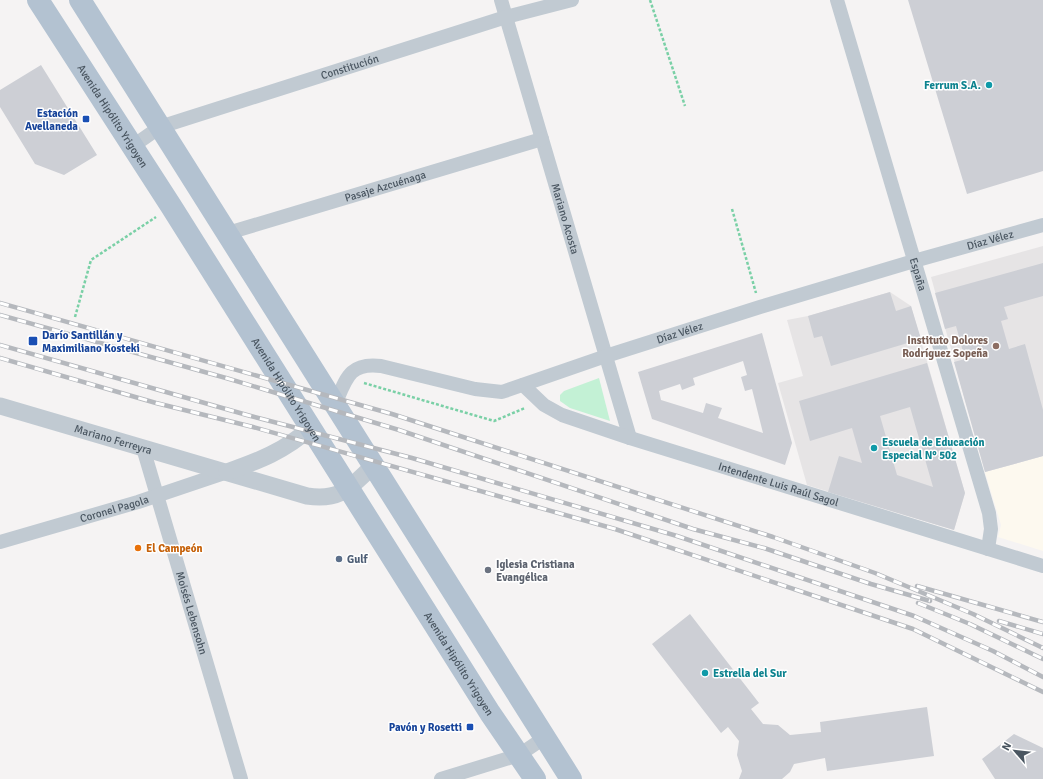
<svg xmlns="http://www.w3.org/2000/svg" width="1043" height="779" viewBox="0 0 1043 779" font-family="Signika,sans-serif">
  <rect width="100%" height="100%" fill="#f5f3f3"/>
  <path fill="#fdf9ef" d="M1043,456V551L998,537L1001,525L985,472Z"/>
  <path fill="#e6e4e5" d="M1043,246V456L985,472L931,277Z
    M890,292L911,306L965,493L954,530L807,485L778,383L803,376L787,320L808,316Z"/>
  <path fill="#c3f1d5" d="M599,378L610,421L570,408L560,401V395L564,391Z"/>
  <path fill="#cdcfd5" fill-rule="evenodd" d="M908,0H1043V171L967,194Z
    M41,65L97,155L64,175L35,164L0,107V90Z
    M1043,263V296L1004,307L1008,319L1001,321L1009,349L1025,344L1043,410V456L985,472L954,362L965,359L956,326L945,329L935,293Z
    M890,292L896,311L911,306L921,339L831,366L822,336L814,338L808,316Z
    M762,333L792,443L785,465L652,419L638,372ZM743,361L747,375L741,377L745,391L752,389L763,433L718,418L722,408L706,403L703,413L661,400L659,391L680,384L682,390L695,385L693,378Z
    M927,363L965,493L954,530L828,492L839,456L862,463L852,428L810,441L799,401ZM910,407L933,487L897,475L880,416Z
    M690,614L759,703L751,709L763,724L778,725L790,735L821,732L820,722L927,707L934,756L827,771L825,758L794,764L790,772L782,779H739L742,771L737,755L739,741L728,727L721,733L652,644Z
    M1014,734L1043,748V779H995L982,759Z"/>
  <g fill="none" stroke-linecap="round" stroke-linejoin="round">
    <path stroke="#7ad0a6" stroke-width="2.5" stroke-dasharray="3 2" stroke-linecap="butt" d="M650,0L685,106
      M732,209L756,293
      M75,317L91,260L156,217
      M364,383L494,421L525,408"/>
    <g stroke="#c1cad2" stroke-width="14">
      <path id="s1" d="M501,0L630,438"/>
      <path id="s2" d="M837,0L989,513L991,529L988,549"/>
      <path id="s3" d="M133,146L160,127L185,119L506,17L572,0"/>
      <path id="s4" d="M228,233L542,139"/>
      <path id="s5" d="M523,385L544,405L562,415L630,438L1043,566"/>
      <path id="s6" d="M335,405C346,379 349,362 381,366L475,389L502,392L606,356L760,307L914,261L1043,225"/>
      <path id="s7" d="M143,448L241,779"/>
      <path id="s8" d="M0,542L138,502L227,472"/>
      <path d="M441,779L519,755L544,738"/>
    </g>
    <g stroke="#c1cad2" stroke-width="17">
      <path id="s9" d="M0,406L307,496C342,501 350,487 374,465"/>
      <path d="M227,472C258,461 285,451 310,428"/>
    </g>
    <g stroke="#b3c2d1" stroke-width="22">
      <path id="s10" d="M38,0L171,206L490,713L535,779"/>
      <path d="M80,0L571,779"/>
    </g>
    <g stroke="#b5b8bd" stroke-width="4.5">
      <path id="rail" d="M0,303L392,414L773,537L875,573L973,614L1043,648
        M0,315L226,378L399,430L693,529L764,548L871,584L930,601
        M0,345L247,415L412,458L677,536L914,616L993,651L1043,677
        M0,358L156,403L253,427L615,529L913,629L1043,692
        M917,586L1043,622
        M918,603L970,624L1043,659
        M999,621L1043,634"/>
    </g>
    <use href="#rail" stroke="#fff" stroke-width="3" stroke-dasharray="9" stroke-linecap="butt"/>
  </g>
  <g fill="#0f9aa8" stroke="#fff" stroke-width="1.5">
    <circle cx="989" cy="85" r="4"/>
    <circle cx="874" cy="448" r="4"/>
    <circle cx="705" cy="673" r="4"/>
  </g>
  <g fill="#1a4fb4" stroke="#fff" stroke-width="1.5">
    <rect x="82" y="115" width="8" height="8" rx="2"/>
    <rect x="28" y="336" width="10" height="10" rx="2"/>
    <rect x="466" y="723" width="8" height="8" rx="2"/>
  </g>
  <circle fill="#8d6e63" stroke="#fff" stroke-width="1.5" cx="996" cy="346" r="4"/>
  <circle fill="#e8710a" stroke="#fff" stroke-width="1.5" cx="138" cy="548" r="4"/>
  <circle fill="#5c6f8a" stroke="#fff" stroke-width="1.5" cx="339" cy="559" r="4"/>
  <circle fill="#6b7280" stroke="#fff" stroke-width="1.5" cx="488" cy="570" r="4"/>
  <g text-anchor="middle" stroke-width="3" stroke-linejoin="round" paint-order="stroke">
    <g font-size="11" fill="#4a5661" stroke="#fff">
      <text dy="4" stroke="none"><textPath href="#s3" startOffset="232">Constitución</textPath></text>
      <text dy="4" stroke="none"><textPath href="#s10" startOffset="138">Avenida Hipólito Yrigoyen</textPath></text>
      <text dy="4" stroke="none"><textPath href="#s4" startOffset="164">Pasaje Azcuénaga</textPath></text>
      <text dy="4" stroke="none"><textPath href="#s1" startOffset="228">Mariano Acosta</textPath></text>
      <text dy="4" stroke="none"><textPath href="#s6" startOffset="703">Díaz Vélez</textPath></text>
      <text dy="4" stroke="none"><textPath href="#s2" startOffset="286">España</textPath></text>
      <text dy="4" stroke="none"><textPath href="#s6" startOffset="379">Díaz Vélez</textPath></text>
      <text dy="4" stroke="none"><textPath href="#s10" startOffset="462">Avenida Hipólito Yrigoyen</textPath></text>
      <text dy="4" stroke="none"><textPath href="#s9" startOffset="118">Mariano Ferreyra</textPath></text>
      <text dy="4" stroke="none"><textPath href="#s5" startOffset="277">Intendente Luis Raúl Sagol</textPath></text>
      <text dy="4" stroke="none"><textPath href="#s8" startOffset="119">Coronel Pagola</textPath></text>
      <text dy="4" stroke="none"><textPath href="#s7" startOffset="172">Moisés Lebensohn</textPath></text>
      <text dy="4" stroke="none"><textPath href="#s10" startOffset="786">Avenida Hipólito Yrigoyen</textPath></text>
    </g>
    <g font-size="11" font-weight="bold" fill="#0d838f" stroke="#fff" text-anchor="start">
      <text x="981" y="89" text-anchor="end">Ferrum S.A.</text>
      <text x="882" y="446">Escuela de Educación<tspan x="882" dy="13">Especial N° 502</tspan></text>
      <text x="713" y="677">Estrella del Sur</text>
    </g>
    <g font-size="11" font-weight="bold" fill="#164399" stroke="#fff" text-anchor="end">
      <text x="78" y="117">Estación<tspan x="78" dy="13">Avellaneda</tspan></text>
      <text x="42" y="339" text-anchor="start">Darío Santillán y<tspan x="42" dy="13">Maximiliano Kosteki</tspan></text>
      <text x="462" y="731">Pavón y Rosetti</text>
    </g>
    <g font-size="11" font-weight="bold" fill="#785e54" stroke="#fff" text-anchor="end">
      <text x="988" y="344">Instituto Dolores<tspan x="988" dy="13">Rodríguez Sopeña</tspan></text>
    </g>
    <g font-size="11" font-weight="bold" fill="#c56008" stroke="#fff" text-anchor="start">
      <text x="146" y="552">El Campeón</text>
    </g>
    <g font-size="11" font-weight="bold" fill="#4e5e75" stroke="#fff" text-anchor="start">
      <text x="347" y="563">Gulf</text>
    </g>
    <g font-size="11" font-weight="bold" fill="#5b616d" stroke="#fff" text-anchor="start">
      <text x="496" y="568">Iglesia Cristiana<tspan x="496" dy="13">Evangélica</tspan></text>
    </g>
  </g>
  <g transform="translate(1015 751) rotate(298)" stroke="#ffffff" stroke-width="3" paint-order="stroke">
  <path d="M0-3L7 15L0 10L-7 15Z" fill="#4a5661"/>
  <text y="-6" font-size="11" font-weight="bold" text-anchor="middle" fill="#4a5661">N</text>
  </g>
</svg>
